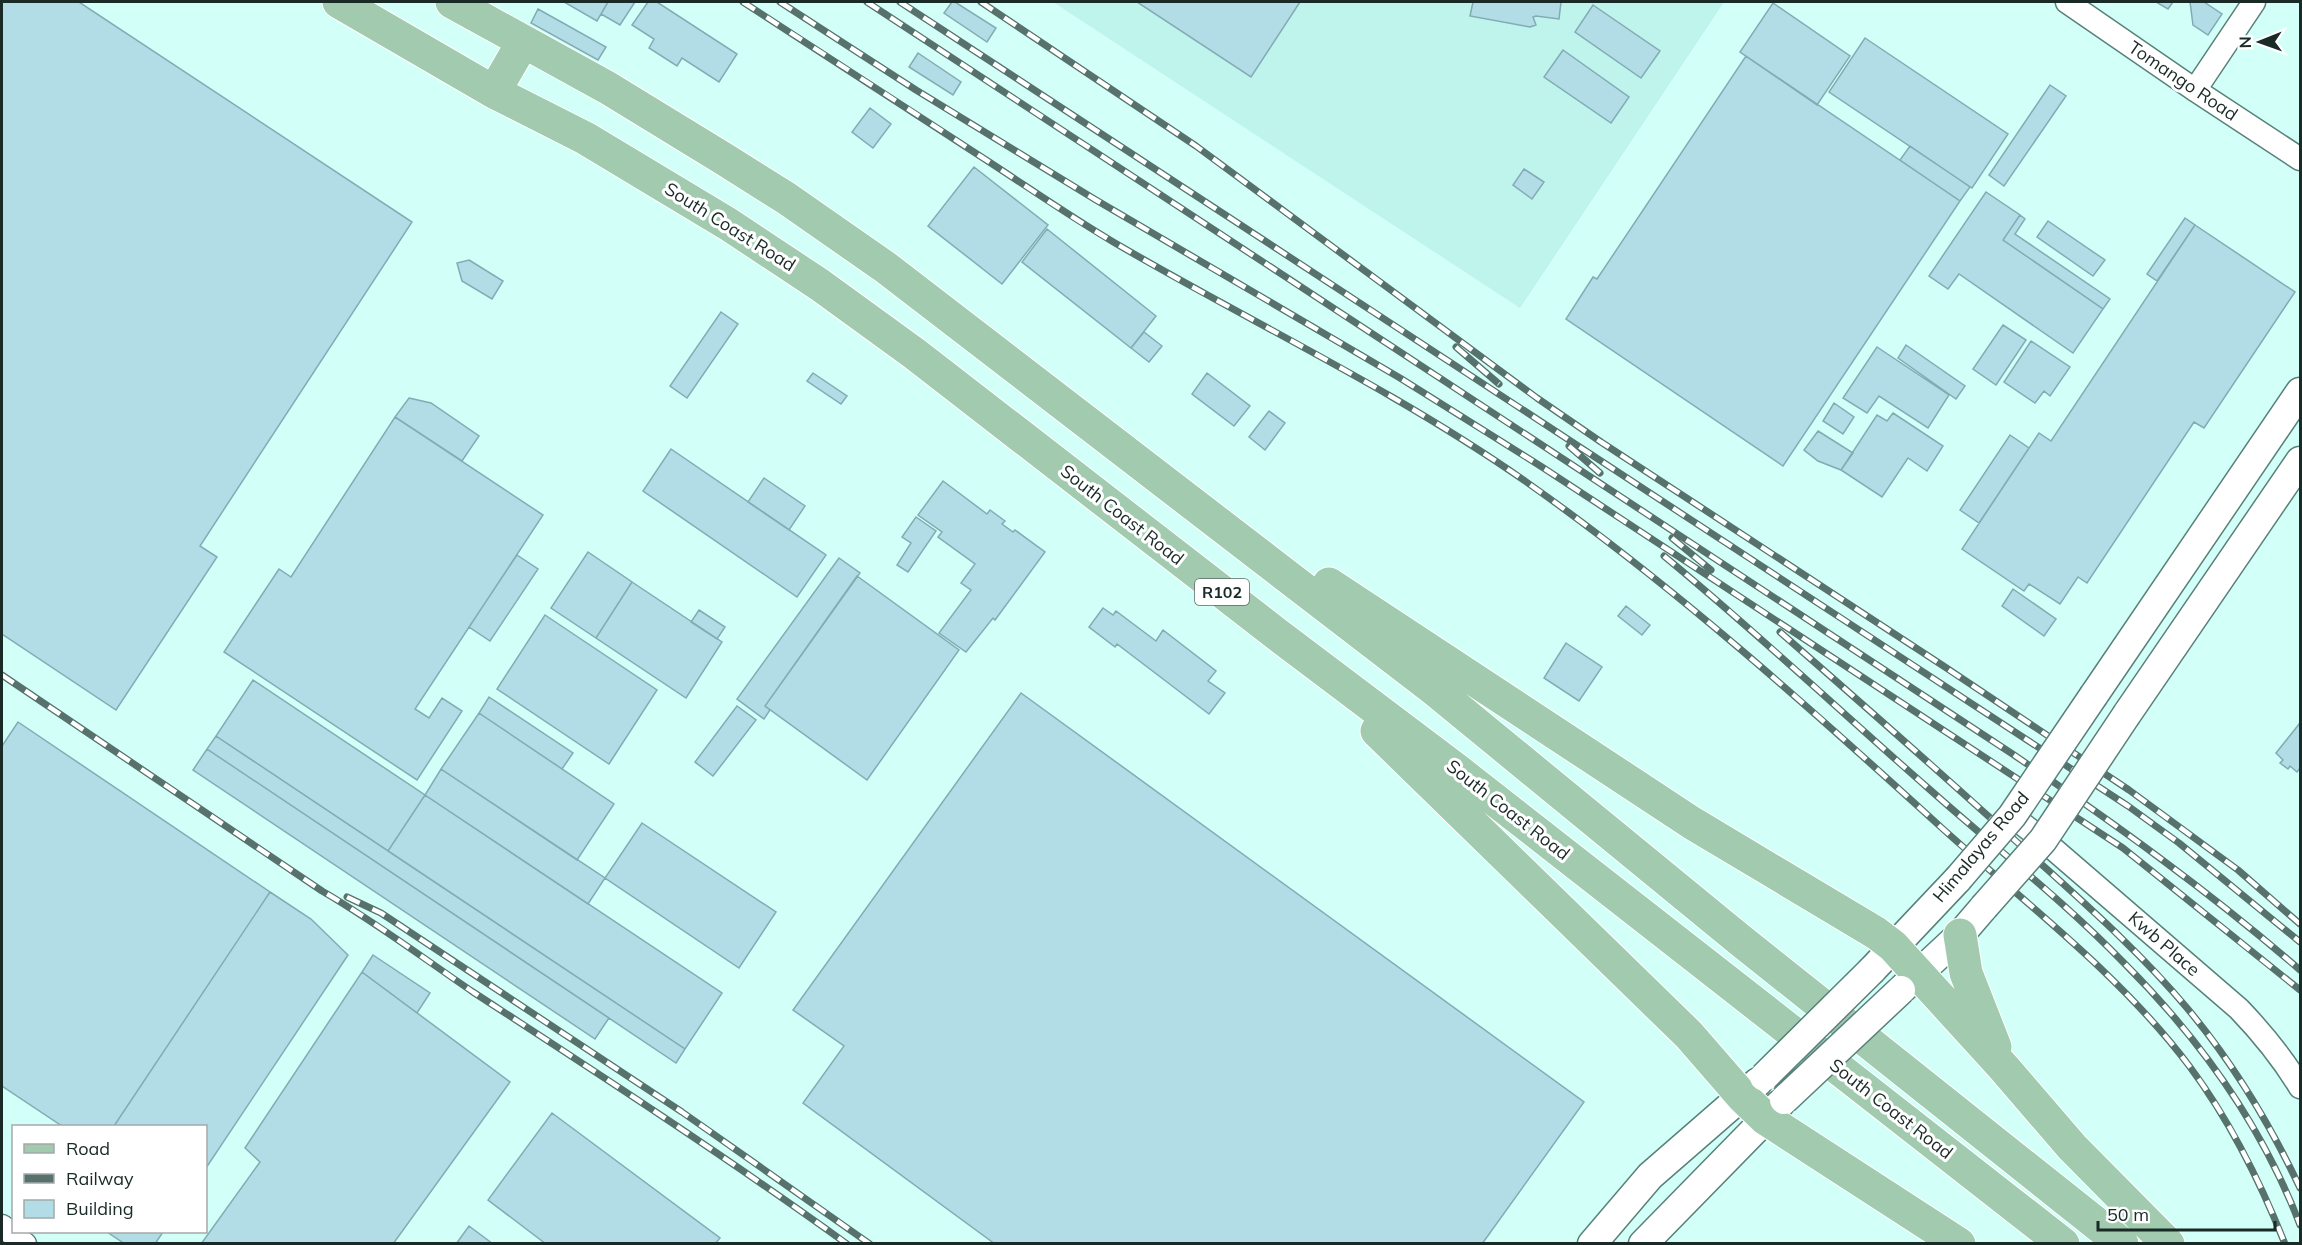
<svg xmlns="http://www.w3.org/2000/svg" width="2302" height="1245" viewBox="0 0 2302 1245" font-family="Mulish,sans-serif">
  <rect width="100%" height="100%" fill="#d2fff7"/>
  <path fill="#bef4eb" d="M1053,2H1724L1520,308Z"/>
  <path fill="#b2dce6" stroke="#82abb4" stroke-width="1.5" d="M2,2H79L412,222L200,546L217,557L116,710L2,634Z
    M564,2H608L597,21Z
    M608,2H635L620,25L601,14Z
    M648,2H657L737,54L719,82L682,58L677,66L649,48L654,39L632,25Z
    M952,2H955L996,28L987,42L944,13Z
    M1137,2H1300L1251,77Z
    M1473,2H1561L1559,19L1536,16L1533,17L1536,25L1530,27L1470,16Z
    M2156,2H2173L2168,9Z
    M2190,2H2204L2222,14L2208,35L2193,25Z
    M1773,3L1850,56L1817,105L1740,52Z
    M1593,5L1660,51L1641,78L1575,32Z
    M538,9L606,47L598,60L531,23Z
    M1865,38L2008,134L1972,188L1829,92Z
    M1563,50L1629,97L1611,123L1544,77Z
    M918,53L961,82L953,95L909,67Z
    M1746,56L1960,201L1783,466L1566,319L1593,277L1597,279Z
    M2050,85L2066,96L2004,186L1989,175Z
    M870,108L891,124L873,148L852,132Z
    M1910,146L1970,187L1960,201L1900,160Z
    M974,167L1048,225L1002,284L928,226Z
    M1524,169L1544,182L1532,199L1513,185Z
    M1986,192L2020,215L2003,240L2103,309L2073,353L1959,274L1948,289L1929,276Z
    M2020,215L2025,219L2015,234L2110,299L2103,309L2003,240Z
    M2185,218L2195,225L2157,281L2147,274Z
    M2048,221L2105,260L2093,276L2037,237Z
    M2195,225L2295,292L2204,428L2194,422L2087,583L2078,577L2060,604L2029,584L2024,591L1962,549L2039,433L2051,441Z
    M1047,229L1156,316L1131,348L1022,262Z
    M469,260L503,281L492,299L462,281L457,263Z
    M721,312L738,324L687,398L670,386Z
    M2003,325L2026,340L1996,385L1973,369Z
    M1144,332L1162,346L1149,362L1131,348Z
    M2031,341L2070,367L2050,396L2044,391L2035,403L2004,382Z
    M1906,345L1965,386L1956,399L1898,358Z
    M1877,347L1949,395L1928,428L1879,396L1867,413L1843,398Z
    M813,373L847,396L841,404L807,381Z
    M1207,373L1250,406L1234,426L1192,394Z
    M409,398L431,403L479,436L462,461L395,417Z
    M1834,403L1854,417L1843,434L1823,421Z
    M1269,411L1285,423L1265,450L1249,437Z
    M1893,413L1943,446L1927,471L1908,458L1882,497L1841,470L1877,415L1887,421Z
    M395,417L543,515L415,709L429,718L442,698L462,711L417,780L224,652L279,569L291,577Z
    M1818,431L1853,453L1841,470L1818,461L1804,450Z
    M2010,435L2029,448L1979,523L1960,510Z
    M671,449L826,555L797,597L643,491Z
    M764,478L805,506L789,530L748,502Z
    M943,481L987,514L990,510L1005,521L1002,524L1013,532L1015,530L1045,552L995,620L993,618L966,652L939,633L971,590L961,583L975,564L938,537L942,532L918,515Z
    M916,517L936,531L908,572L897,565L911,543L902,537Z
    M588,552L632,582L596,638L551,608Z
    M517,555L538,569L490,641L469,627Z
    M839,558L860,573L765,706L770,710L764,719L737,699Z
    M857,576L959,650L867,780L765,706Z
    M632,582L722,642L686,698L596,638Z
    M2013,589L2056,619L2044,636L2002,606Z
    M1626,606L1650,625L1642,635L1618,616Z
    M1103,608L1113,615L1116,611L1156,641L1163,630L1216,671L1208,681L1225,693L1209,714L1117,644L1115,647L1089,627Z
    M699,610L725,627L717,639L691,622Z
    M545,615L657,690L609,764L497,689Z
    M1566,643L1602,667L1579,701L1544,678Z
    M253,680L425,795L388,851L216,736Z
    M1021,693L1584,1102L1482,1244H995L803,1103L844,1046L793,1010Z
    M489,697L573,753L562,769L479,713Z
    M737,706L756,720L713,776L695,762Z
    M479,713L614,804L577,860L441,769Z
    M18,722L270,892L114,1126H62L2,1086V746Z
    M2300,723V768L2297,772L2290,766L2288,769L2280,763L2283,760L2276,753Z
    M216,736L685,1049L676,1063L207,749Z
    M207,749L609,1018L595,1039L193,770Z
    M441,769L605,878L588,904L425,795Z
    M425,795L722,993L685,1049L388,851Z
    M642,823L776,912L739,968L605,878Z
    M270,892L311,919L348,955L206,1168V1126H114Z
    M373,955L430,993L417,1013L362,972Z
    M362,972L510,1082L393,1244H201L260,1162L245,1148Z
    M552,1113L720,1238L715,1244H546L488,1200Z
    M469,1226L493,1244H456Z
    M107,1232H163L155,1244H125Z"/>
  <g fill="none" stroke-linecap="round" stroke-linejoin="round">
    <g stroke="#59817b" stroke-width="25">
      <path id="minor" d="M2067,2L2195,90L2300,159
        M2195,90L2254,2
        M2012,816L2043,840L2239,1009C2262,1033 2283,1059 2300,1087
        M2,1226L25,1244"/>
    </g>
    <g stroke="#59817b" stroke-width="31">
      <path id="tertiary" d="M2094,695L2300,392
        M2127,714L2300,461
        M1872,970L1958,879
        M1903,988L1960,935L1984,907
        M1592,1244L1650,1176L1758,1082
        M1643,1244L1780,1104"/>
    </g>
    <g stroke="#fff" stroke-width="35">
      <path id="primary" d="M339,2L494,92L585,138L728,224L820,285L915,354L1274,632L1458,771L2063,1244
        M452,2L608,88L724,159L786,198L885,267L1435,690L1740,940L2122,1244
        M494,92L523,42
        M1329,584L1692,823L1876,933L1893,946L2004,1068L2072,1147L2168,1244
        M1377,731L1689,1035L1742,1096L1766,1119L1959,1244
        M1960,935L1966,973L1995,1047"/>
    </g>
    <use href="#minor" stroke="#fff" stroke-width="22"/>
    <use href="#tertiary" stroke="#fff" stroke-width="28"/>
    <use href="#primary" stroke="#a1caaf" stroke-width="33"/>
    <g stroke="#57716c" stroke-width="7">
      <path id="rail" d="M743,2C822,53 901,104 980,156C1025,185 1069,216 1115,243C1252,323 1395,390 1525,481C1673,585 1809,707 1943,829C2026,904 2122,976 2190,1067C2230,1121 2260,1181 2285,1244
        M780,2L916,90L1096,200L1400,378L1542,467L2123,848L2300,990
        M867,2L2011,753C2111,821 2209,891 2300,970
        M900,2L2128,806L2179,843L2300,942
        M981,2L1196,146L1537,398L1601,442L1945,667L2129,790L2238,870L2300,924
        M1456,347L1499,384
        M1569,446L1600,473
        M1672,538L1711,570
        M1664,556C1754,630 1840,711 1928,788C1993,846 2063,900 2124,963C2199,1038 2262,1125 2300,1225
        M1780,632C1860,702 1940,772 2018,843C2076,896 2137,948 2187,1008C2233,1063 2270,1124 2300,1188
        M2,675L322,891C374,921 423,958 473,992C599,1074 725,1156 847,1244
        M347,897L381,913L682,1112L870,1244"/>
    </g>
    <use href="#rail" stroke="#fff" stroke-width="4.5" stroke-dasharray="14" stroke-linecap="butt"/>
    <g stroke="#59817b" stroke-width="31" stroke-linecap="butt">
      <path id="tertiary-bridge" d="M1958,879L2012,816L2094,695
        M1984,907L2043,840L2127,714
        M1764,1077L1872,970
        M1784,1100L1901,990"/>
    </g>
    <use href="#tertiary-bridge" stroke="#fff" stroke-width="28"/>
  </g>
  <g text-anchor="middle" stroke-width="6" stroke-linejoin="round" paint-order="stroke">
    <rect fill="#fff" stroke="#5e6a68" stroke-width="1.5" x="1195" y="579" width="54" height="26" rx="4.5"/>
    <g font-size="16" font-weight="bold" fill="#192a27">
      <text x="1222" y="598">R102</text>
    </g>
    <g font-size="18" fill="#192a27" stroke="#fff">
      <text transform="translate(2183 81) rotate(34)" y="6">Tomango Road</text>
      <text transform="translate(730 227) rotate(32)" y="6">South Coast Road</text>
      <text transform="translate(1122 515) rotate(38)" y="6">South Coast Road</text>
      <text transform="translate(1508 810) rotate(38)" y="6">South Coast Road</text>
      <text transform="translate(1981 847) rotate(-50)" y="6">Himalayas Road</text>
      <text transform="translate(2164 944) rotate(41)" y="6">Kwb Place</text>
      <text transform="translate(1891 1109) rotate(38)" y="6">South Coast Road</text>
    </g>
  </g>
  <rect width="2302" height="1245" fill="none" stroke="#192a27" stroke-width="6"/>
  <rect x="12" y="1125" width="195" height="108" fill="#ffffff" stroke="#a3aaa9" stroke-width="1.5"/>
  <rect x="24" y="1144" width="30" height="9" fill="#a1caaf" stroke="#a3aaa9" stroke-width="1.5"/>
  <text x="66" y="1155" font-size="18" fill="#192a27">Road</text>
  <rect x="24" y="1174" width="30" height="9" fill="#57716c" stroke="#a3aaa9" stroke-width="1.5"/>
  <text x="66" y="1185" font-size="18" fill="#192a27">Railway</text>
  <rect x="24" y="1200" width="30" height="18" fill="#b2dce6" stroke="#a3aaa9" stroke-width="1.5"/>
  <text x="66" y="1215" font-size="18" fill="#192a27">Building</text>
  <g transform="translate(2260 42) rotate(269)" stroke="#ffffff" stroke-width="4.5" paint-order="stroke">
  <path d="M0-4.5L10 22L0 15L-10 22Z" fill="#192a27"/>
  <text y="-9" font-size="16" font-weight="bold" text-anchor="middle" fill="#192a27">N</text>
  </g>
  <path d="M2098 1221v9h177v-9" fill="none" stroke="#192a27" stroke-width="3"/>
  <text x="2107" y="1221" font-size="18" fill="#192a27" stroke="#ffffff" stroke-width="4.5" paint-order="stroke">50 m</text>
</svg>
